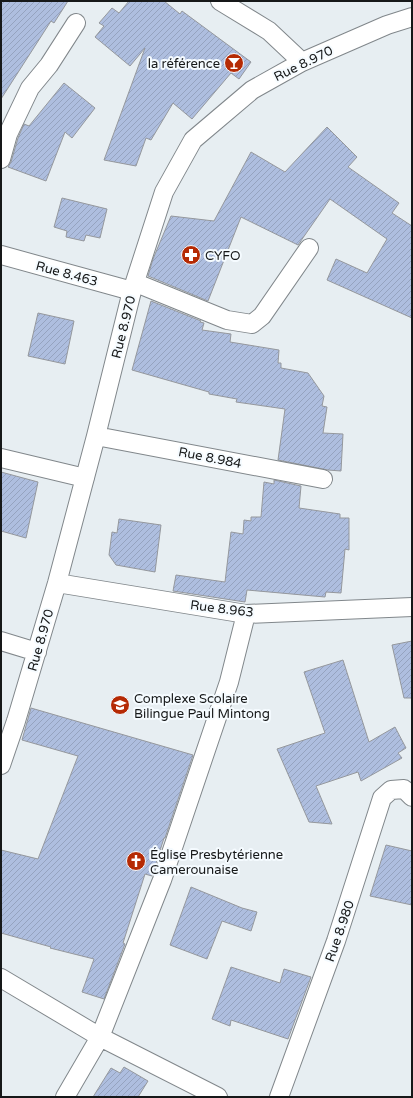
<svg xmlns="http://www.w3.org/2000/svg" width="413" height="1098" viewBox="0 0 413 1098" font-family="'Varela Round',sans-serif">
  <defs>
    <pattern id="building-hatch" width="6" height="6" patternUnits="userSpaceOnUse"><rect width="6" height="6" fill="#aebedf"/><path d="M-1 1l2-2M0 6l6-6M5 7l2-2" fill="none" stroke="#95a3bf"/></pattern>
  </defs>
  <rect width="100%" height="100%" fill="#e7eef2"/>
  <path fill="url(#building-hatch)" stroke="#95989d" d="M1,1H68L54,23L51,21L1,99Z
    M129,1H164L180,14L182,11L251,62L239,79L231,73L192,119L173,103L151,140L146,138L136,166L104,160L145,48L130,66L95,37L104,26L99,23L112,8L119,13Z
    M64,83L95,108L72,138L65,132L46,181L8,167L11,162L18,138L24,124L29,126Z
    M327,127L357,157L348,167L399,203L392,213L412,226V318L327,280L336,259L367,273L387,239L330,199L298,245L241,217L208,301L148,276L153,259L171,216L214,221L251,152L285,172Z
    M62,198L107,209L100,238L86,235L84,241L66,237L67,231L54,227Z
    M151,301L201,321L200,322L204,323L202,330L231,334L230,342L279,350L278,363H281V368L308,373L324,396L322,406L327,407L323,433L343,434L341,471L328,470L278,460L285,409L236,402L237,399L209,394V392L132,370Z
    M38,313L74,321L65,364L28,356Z
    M1,472L38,482L26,538L1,531Z
    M274,480L301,486L299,508L340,514V518H349V550L345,549L341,593L326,592L325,597L247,590L245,602L173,591L176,575L225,582L231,532L243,534L244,520L251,521V517H261L264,482L274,484Z
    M119,519L161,525L155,572L116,565L109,555L112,532L117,533Z
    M412,641V698H404L392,645Z
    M343,660L369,742L395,727L406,748L398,753L402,758L361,781L358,772L316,786L332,824L309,822L277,749L325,733L304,672Z
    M31,708L193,755L165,838H164L152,876L145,874L123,943L125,944L104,999L82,992L94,959L50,948L51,947L1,933V850L38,859L78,756L22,740Z
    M386,845L412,851V905L370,896Z
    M191,887L242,908L257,912L251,931L222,921L207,959L170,945Z
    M231,967L280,983L284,969L311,977L288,1039L231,1020L230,1026L212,1019Z
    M124,1067L148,1081L138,1097H93L111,1068L120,1073Z"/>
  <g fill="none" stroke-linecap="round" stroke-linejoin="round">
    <g stroke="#81878b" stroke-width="20">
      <path id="minor" d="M220,1L269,31L302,62
        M1,159L8,134L30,88L49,65L76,23
        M1,255L132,291
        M136,283L227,320L252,324L262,316L309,248
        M96,436L323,479
        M1,458L85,478
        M57,583L246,614L412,607
        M1,641L37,652
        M1,765L16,721L57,583L96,436L132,291L164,192L193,140L252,90L302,62L387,25L412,17
        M1,978L100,1037L218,1097
        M65,1097L100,1037L162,880L229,682L246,614
        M279,1097L336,941L382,798L391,790L404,789L412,797"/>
    </g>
    <use href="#minor" stroke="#fff" stroke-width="18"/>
  </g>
  <defs>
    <g id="bar-disc" transform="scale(1)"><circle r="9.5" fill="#b52a04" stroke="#f5fbff"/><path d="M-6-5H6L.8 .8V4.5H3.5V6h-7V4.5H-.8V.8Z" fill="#fff"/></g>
    <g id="pharmacy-disc" transform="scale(1)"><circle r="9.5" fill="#b52a04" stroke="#f5fbff"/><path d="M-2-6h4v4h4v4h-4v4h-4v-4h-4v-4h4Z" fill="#fff"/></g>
    <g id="school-disc" transform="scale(1)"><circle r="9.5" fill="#b52a04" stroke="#f5fbff"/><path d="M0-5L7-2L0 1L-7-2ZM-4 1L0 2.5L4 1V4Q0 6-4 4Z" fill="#fff"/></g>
    <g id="church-disc" transform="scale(1)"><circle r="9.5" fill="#b52a04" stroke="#f5fbff"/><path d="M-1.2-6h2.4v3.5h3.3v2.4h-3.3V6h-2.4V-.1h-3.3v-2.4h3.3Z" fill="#fff"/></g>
  </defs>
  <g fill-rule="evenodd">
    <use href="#bar-disc" x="234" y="63"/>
    <use href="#pharmacy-disc" x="191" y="255"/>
    <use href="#school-disc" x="120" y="705"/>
    <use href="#church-disc" x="136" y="861"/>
  </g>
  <g text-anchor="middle" stroke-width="4" stroke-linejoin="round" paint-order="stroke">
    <g font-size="13" fill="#161819" stroke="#f5fbff" text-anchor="start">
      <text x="220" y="68" text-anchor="end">la référence</text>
      <text x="205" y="260">CYFO</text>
      <text x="134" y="703">Complexe Scolaire<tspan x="134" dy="15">Bilingue Paul Mintong</tspan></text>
      <text x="150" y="859">Église Presbytérienne<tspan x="150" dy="15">Camerounaise</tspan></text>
    </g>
    <g font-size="13" fill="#161819" stroke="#f5fbff">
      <text transform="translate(303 63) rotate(-26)" y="5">Rue 8.970</text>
      <text transform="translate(67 273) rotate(15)" y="5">Rue 8.463</text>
      <text transform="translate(123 327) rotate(-76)" y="5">Rue 8.970</text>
      <text transform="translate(210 457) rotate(11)" y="5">Rue 8.984</text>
      <text transform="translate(222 608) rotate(7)" y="5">Rue 8.963</text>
      <text transform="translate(40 640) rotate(-74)" y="5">Rue 8.970</text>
      <text transform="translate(339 931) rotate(-71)" y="5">Rue 8.980</text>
    </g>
  </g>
  <rect width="413" height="1098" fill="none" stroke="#161819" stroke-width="4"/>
</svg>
